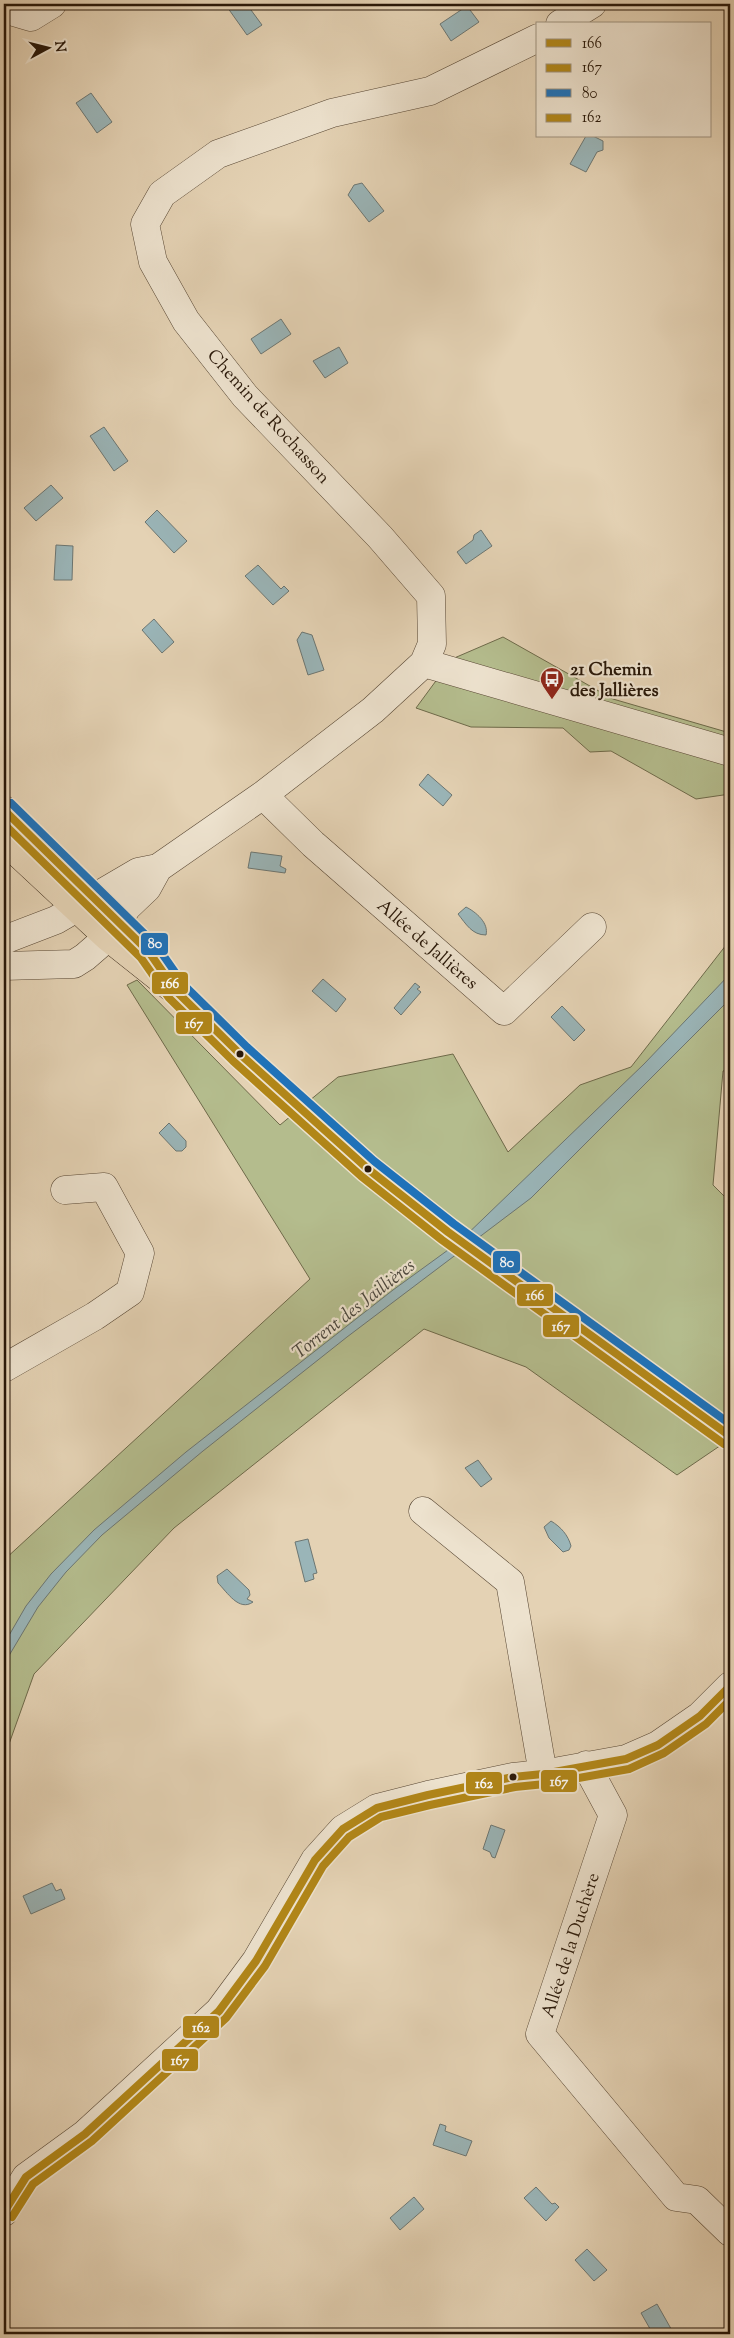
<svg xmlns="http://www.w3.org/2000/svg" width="734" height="2338" viewBox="0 0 734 2338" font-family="'Sorts Mill Goudy',serif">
  <rect width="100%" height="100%" fill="#e4d2b4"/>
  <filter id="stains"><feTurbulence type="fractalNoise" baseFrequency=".004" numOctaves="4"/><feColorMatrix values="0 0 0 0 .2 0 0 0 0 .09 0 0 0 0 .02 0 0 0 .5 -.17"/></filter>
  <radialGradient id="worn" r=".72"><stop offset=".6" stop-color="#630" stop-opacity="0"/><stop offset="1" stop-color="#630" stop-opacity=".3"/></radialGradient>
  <path fill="#b4bc8d" stroke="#6e6a4a" d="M503,637L613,699L730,733V794L696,799L611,751L590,752L563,728L471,727L416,708L452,659Z
    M730,940V1069L723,1071L713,1185L730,1202V1439L677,1475L526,1367L424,1329L174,1528L34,1674L4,1758V1560L310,1279L127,985L137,980L280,1125L338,1077L453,1054L508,1152L580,1085L631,1067Z"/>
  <path fill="#9ab5b8" stroke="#6c7672" d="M225,4H252L251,10L262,25L247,35Z
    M467,6L479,22L451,41L440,24Z
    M91,93L112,122L97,133L76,103Z
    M586,136H593L603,141V150L597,152L586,172L570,164Z
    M362,183L384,211L369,222L348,195L354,185Z
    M281,319L291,334L261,354L251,339Z
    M339,347L348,363L325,378L313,361Z
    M104,427L128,461L114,471L90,436Z
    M51,485L63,498L36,521L24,508Z
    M157,510L187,541L174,553L145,522Z
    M481,530L492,546L466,564L457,552L473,540L474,535Z
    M56,545L73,546L72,580H54Z
    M258,565L281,589L284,586L289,591L273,605L245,576Z
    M154,619L174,642L162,653L142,630Z
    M302,632L312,635L324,670L308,675L297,640Z
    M428,774L452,795L443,806L419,785Z
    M251,852L282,856L280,866L286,869L285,873L248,868Z
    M466,907C476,912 489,923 486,935C472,935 466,924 458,914Z
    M730,974V999L531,1198L347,1337L203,1451L102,1535L66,1572L38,1607L4,1664V1644L26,1606L51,1574L94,1530L186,1452L393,1290L459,1242L644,1064Z
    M323,979L346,999L336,1012L312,991Z
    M415,983L420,987L417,989L421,992L401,1015L394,1008Z
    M562,1006L585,1030L574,1041L551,1017Z
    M169,1123L186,1141V1147L182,1151H176L159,1133Z
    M478,1460L492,1479L481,1487L465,1468Z
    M551,1521C561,1527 568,1535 571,1546L569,1550L563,1552L549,1538L544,1527Z
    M308,1539L317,1573L313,1574L314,1579L305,1582L295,1542Z
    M227,1569L249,1590L250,1595L247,1599L253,1602C239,1612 227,1592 218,1583L217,1576Z
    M491,1825L505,1830L495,1858L492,1857L490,1852L483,1849Z
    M52,1883L56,1891L61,1889L65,1899L31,1914L23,1896Z
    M440,2124L446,2126L445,2131L472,2141L466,2156L433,2145Z
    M536,2187L552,2204L555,2203L559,2207L546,2221L524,2198Z
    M414,2197L424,2209L400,2230L390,2218Z
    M587,2249L607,2270L594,2281L575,2260Z
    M657,2304L674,2334H653L641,2313Z"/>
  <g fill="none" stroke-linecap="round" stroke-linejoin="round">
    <g stroke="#574633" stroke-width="29">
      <path id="minor" d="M4,9L31,17L52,4
        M560,24L592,4
        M424,663L730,752
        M263,795L313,844L504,1011L592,927
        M4,940L56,920L138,872L158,868L263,795L373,710L424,663L432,644L431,596L380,537L245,396L186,321L153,262L145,224L162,194L218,154L332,113L430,91L538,38
        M4,966L74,964L85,957L108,937L127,907L147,888L158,868
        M4,1368L95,1316L130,1292L140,1253L104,1187L65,1190
        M423,1511L510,1582L543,1774
        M586,1765L613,1815L540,2034L676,2197L697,2200L730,2232
        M4,2212L26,2177L85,2134L219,2011L256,1961L315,1860L343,1829L377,1808L428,1795L513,1777L543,1774L626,1759L658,1745L700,1716L730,1686"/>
    </g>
    <g stroke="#281708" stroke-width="29">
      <path id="major" d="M4,810L106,911
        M4,840L108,937L176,991L240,1054L368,1169L448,1232L730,1436"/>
    </g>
    <use href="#minor" stroke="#ede2ce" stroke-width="28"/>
    <use href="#major" stroke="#e4d2b4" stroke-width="28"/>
    <g stroke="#ede2ce" stroke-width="11">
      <path id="bus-1" d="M4,810L149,952L176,991L240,1054L368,1169L448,1232L730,1436"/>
    </g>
    <g stroke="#ede2ce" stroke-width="11">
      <path id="bus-2" d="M4,824L141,958L169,998L233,1061L361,1176L442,1240L724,1444
        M12,2217L33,2184L92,2141L226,2018L265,1966L323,1866L349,1837L381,1817L430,1805L515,1787L545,1784L629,1769L664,1753L706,1724L730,1700"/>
    </g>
    <g stroke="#ede2ce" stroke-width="11">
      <path id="bus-3" d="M11,803L156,945L184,985L247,1047L374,1161L454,1224L730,1424"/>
    </g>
    <g stroke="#ede2ce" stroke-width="11">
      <path id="bus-4" d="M4,2212L26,2177L85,2134L219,2011L256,1961L315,1860L343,1829L377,1808L428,1795L513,1777L543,1774L626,1759L658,1745L700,1716L730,1686"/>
    </g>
    <use href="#bus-1" stroke="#b18618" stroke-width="8"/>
    <use href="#bus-2" stroke="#b18618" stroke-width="8"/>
    <use href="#bus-3" stroke="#1f72b9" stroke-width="8"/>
    <use href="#bus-4" stroke="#b18618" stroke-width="8"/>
  </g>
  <defs>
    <g id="bus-pin" transform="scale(1.25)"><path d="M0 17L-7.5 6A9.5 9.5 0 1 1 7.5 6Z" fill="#8f2418" stroke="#ede2ce"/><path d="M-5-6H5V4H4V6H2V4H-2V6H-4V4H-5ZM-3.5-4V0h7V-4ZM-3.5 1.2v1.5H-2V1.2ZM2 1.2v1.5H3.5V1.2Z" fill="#fff"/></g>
  </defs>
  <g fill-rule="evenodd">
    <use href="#bus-pin" x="552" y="679"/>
  </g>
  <g fill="#281708" stroke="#ede2ce" stroke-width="2">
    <circle cx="240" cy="1054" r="4.5"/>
    <circle cx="368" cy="1169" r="4.5"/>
    <circle cx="513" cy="1777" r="4.5"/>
  </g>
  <g text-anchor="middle" stroke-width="4.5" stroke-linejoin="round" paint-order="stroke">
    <g font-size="18" fill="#281708" stroke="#ede2ce">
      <text transform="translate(269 416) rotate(48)" y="6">Chemin de Rochasson</text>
      <text transform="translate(428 944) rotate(41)" y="6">Allée de Jallières</text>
      <text transform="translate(570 1945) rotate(-72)" y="6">Allée de la Duchère</text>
    </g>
    <g font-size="18" font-weight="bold" fill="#281708" stroke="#ede2ce" text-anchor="start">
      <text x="570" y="675">21 Chemin<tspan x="570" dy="21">des Jallières</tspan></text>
    </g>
    <g font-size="19" font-style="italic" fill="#4a463d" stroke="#ede2ce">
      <text transform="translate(353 1308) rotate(-38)" y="7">Torrent des Jaillières</text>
    </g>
  </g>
  <g stroke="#ede2ce" stroke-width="2">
    <rect x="140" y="932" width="29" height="24" rx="5" fill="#1f72b9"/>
    <rect x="151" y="971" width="38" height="24" rx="5" fill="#b18618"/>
    <rect x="175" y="1011" width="38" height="24" rx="5" fill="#b18618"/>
    <rect x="492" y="1250" width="29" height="24" rx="5" fill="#1f72b9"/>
    <rect x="516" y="1283" width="38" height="24" rx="5" fill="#b18618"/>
    <rect x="542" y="1314" width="38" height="24" rx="5" fill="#b18618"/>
    <rect x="540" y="1769" width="38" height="24" rx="5" fill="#b18618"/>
    <rect x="465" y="1771" width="38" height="24" rx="5" fill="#b18618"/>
    <rect x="182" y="2015" width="38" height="24" rx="5" fill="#b18618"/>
    <rect x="161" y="2048" width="38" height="24" rx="5" fill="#b18618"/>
  </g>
  <g font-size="14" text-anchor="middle" font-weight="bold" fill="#fff">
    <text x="155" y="948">80</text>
    <text x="170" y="988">166</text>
    <text x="194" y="1028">167</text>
    <text x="507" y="1267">80</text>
    <text x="535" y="1300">166</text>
    <text x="561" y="1331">167</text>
    <text x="559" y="1786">167</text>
    <text x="484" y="1788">162</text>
    <text x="201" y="2032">162</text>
    <text x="180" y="2065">167</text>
  </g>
  <rect width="734" height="2338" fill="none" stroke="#e4d2b4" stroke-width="20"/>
  <rect x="5" y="5" width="724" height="2328" fill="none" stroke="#281708" stroke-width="2.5"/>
  <rect x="10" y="10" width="714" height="2318" fill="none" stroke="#281708"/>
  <rect x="536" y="22" width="175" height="115" fill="#ede2ce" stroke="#9e917f"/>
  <rect x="546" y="39" width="25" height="8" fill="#b18618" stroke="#9e917f"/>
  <text x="582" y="48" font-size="15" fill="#281708">166</text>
  <rect x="546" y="64" width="25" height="8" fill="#b18618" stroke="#9e917f"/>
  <text x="582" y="72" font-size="15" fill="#281708">167</text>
  <rect x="546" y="89" width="25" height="8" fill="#1f72b9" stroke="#9e917f"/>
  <text x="582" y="98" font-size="15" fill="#281708">80</text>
  <rect x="546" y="114" width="25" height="8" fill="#b18618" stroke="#9e917f"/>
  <text x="582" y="122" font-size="15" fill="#281708">162</text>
  <g transform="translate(48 48) rotate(83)" stroke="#ede2ce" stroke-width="4" paint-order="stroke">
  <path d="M0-4L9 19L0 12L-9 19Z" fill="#281708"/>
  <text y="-8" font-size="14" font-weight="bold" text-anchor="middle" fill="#281708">N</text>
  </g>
  <rect width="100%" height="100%" filter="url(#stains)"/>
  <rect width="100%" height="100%" fill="url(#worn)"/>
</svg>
